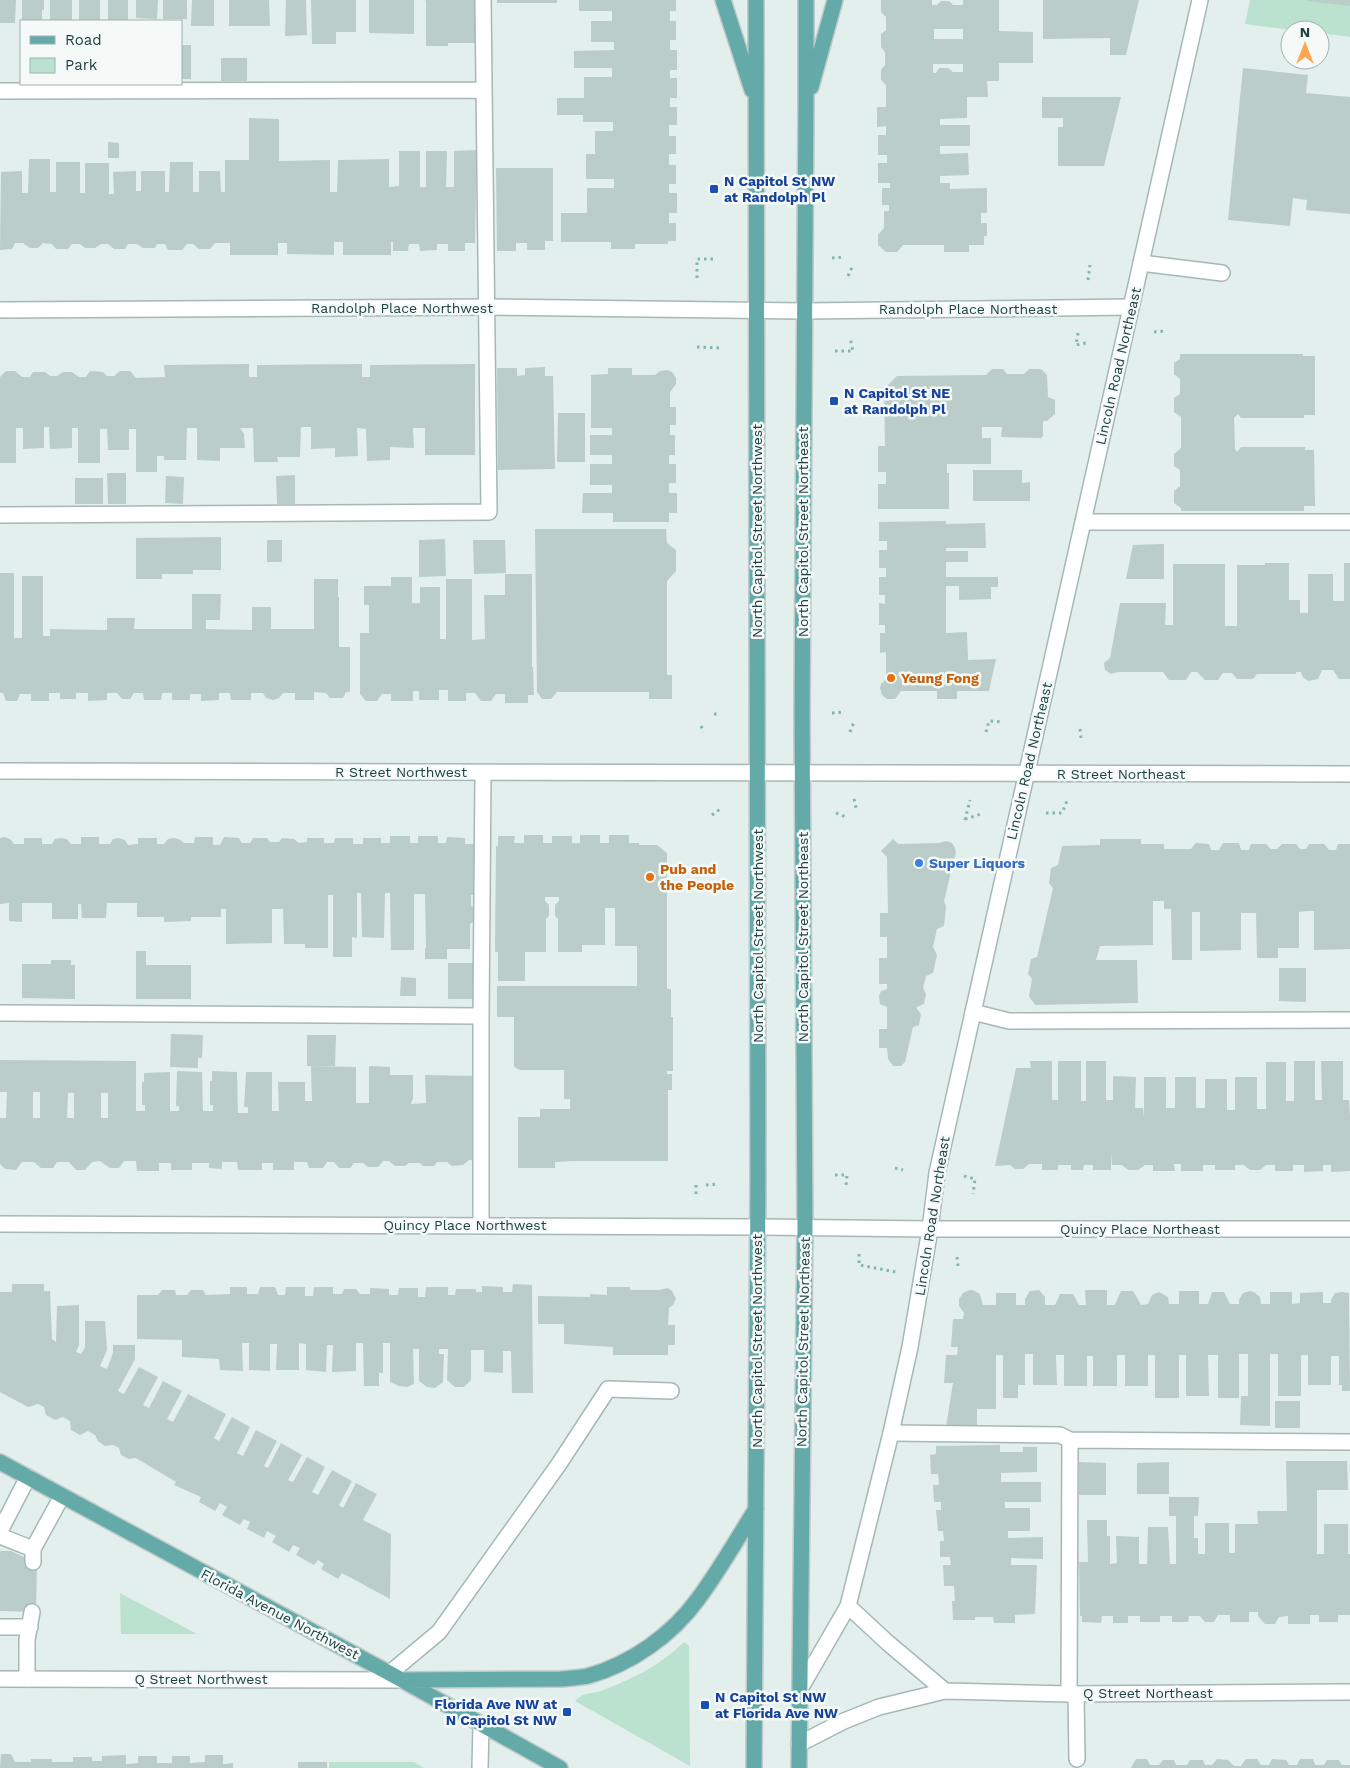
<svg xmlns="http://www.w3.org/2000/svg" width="1350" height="1768" viewBox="0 0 1350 1768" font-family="'Work Sans',sans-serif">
  <rect width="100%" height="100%" fill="#e3efec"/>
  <path fill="#bae2cf" d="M1250,0H1350V37L1320,33V30H1293L1245,24Z
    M120,1593L197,1634H121Z
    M684,1642L689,1646L690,1766L575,1701C585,1691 591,1695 603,1690C633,1679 662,1664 684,1642Z
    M329,1762H414L424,1768H329Z"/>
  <path fill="#bbcdc9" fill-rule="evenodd" d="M0,0H16L15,23H0Z
    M22,0H44V10H42V21H22Z
    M50,0H72V21H50Z
    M79,0H100V21H79Z
    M108,0H128V21H108Z
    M136,0H158L157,19L136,18Z
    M163,0H187V19H163Z
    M192,0H214V26H191Z
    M229,0H269L270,26H229Z
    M286,0H306L307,35L285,36Z
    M311,0H356V32H336V44H312Z
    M369,0H414V34L369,33Z
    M425,0H476V43H448V46H426V1Z
    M497,0H557V3H497Z
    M579,0H676V11H670V21H676V40H670V50H677V70H670V78H677V98H670V107H677V125H669V136H676V154H669V165H676V184H669V193H677V213H669V223H676V241H668V244H635V249H611V242H561V213H587V188H614V179H586V154H595V131H613V122H583V115H557V98H584V77H612V68H574V51L614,50V42H591V21H612V11H579Z
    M881,0H932V5H937L941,1H949L953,5H963V0H999V31L1033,32V63H999V81H987L988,97H967V118L940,119V125H970V146H940V154L968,153L969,175L940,176V183H950V189L987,188V213H981V223H987V236H984V245H969V252H944V245H903L897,252H886L878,245V235L884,228V211H889V205H882V188H890V183H878V163H887V155H878V135H886V126L877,127V107H886V85L881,80V70L885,65V52L881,47V34L886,30V17L881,12ZM934,29H963V39H934ZM933,64H963V72H953L948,68H939L936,73H933Z
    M1043,0H1139L1126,55H1110V38L1043,39Z
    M1308,0H1350V6L1308,1Z
    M181,45H191V79H181Z
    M221,58H247V81H221Z
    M1243,68L1308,75L1306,93L1350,97V214L1306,210L1307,200L1293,198L1290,226L1228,220Z
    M1042,97H1121L1104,166H1058V127H1063V118H1042Z
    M249,118L279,119V161L330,160V192H337L338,160L389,159V187L399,186V151H420V187H426V151H447L446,187H454V151L477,150L475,243H465V251H448V244H437V250L420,251L419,244H409L408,251H393V242H391V255H343V242H334V255L287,254V243H278V255H230V243H215L210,249H199L193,244H187L182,250H168L165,244H157L155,248H143L137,244H128L125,249H114L108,244H101L95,248H85L80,244H72L68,249H56L52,244L43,243L38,248H30L23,243H15L12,249L0,250L1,172L22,171V193H28L29,159H50V192H56V162H80V193H85V163H109V194H114L113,172L136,171V191H141V171H165V192H169L170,162H193V192H199V171H220L221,192H225V160H249Z
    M108,142L119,143V158H108Z
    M496,168H553V241H545V250H527V243H516V251H497Z
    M1180,354H1303V356H1315V415H1304V418H1241L1238,414L1234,418L1235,449L1237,452L1241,447H1305V450H1314L1315,506H1304V511H1181V508L1174,503V491L1180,486V470L1174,466V454L1181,448V417L1174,412V398L1180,394V379L1174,374V363L1180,359Z
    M249,364V377H257V365L362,364V377H370V365L475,364V455H425V428H413L414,448L390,447V460L367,461L366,429L357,428L358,456L335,457V448L311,449V427H301L300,457H277L278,462H254L253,428H240L244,434L245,448H220V461L197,460V428H187L186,460H164V456H157V472H136V429H129V450H108L107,429H100V463H78V428H72V448L50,449L49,427H44V448L23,449V428H16V463H0V377L6,371H15L22,377H30L33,372H45L50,376H57L63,372H72L79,377H86L90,371L103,372L107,376H114L120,371H130L136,378L165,377L164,365Z
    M545,367V376H553L555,469L498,470L497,368H517V376L525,375V368Z
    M608,368H632V375H655L660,371L667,370L672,372L676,378V384L670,392V407H676V425H670V435H675V455H669V464H676V483H669V493H677V513H669V522H613V513H582L583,493H612V485H590V464H612V455H590V435H612V428H591V375L608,374Z
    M992,369H1003L1007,374H1024L1029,369H1041L1047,375L1048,397L1055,400V414L1047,421H1043V436L1041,438L1001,437L1002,427H982V438H991V464H947V473H949V509H878V484H886V472H878V446H885L884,389L897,376L986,375Z
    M558,413H585V462H557Z
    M973,470H1022V483L1030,482V501H973Z
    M107,473H126V504H108Z
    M295,475V504H277L276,476Z
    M166,476L184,477L183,504L165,503Z
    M75,478H103V504H75Z
    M946,521V524L985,523L986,548H946V551H968V562H946V577H998V587H991V599L959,600V586H946V633L967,632L968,660L996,659L989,691H957V699H937V691H901L895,699H887L882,695L880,688L881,684L886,679V652L880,653V633H885V625H879V603L885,604V595H879V577H886V568H879V550H887V541H879V522Z
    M535,529H666L667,543L676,550V571L667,581V675H672V699H649V692H557L551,699H542L537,692Z
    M221,537V570H193V574H162V579H136V538Z
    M445,539L446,576L419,577V540Z
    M267,540H282V562H267Z
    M473,540H505L506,573L474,574Z
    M1164,544V579H1126L1133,545Z
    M1265,563H1289V600H1300V613H1308V574H1333V601H1344V563H1350V679H1339L1333,670H1322L1318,679L1308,681L1303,677L1301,672H1296V674H1257L1253,679H1237L1232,673H1223L1218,680H1205L1197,672H1191L1186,680H1169L1163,672H1118L1111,674L1105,670L1104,663L1110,658L1120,603H1166L1165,625H1173V564H1225V626H1237V565H1265Z
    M0,573H14V638H22V576H43V636H50V629L107,630V618H135L134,629H192V594H221L220,620H206V629L252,630V607H271V629H314V579H338V597H339V647H350V692H346L343,698H330L326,693L314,692V700H295V693H283L279,698L273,700L266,698L263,693H251V700H231L230,693H219V700L201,701V694H190V700H172V693H162L161,700H144L143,693H134L130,699H122L117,693H107V700L88,701V693H76V699H60V693H49V701H31V694H20L17,701H6L3,693H0Z
    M505,574H532V667H533L534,695H528V703H505V694H496L491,701H481L475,693H466V701H448V690H439V700H419V691H413V701H391V694H382L377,701H366L360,694V633H369V605H364V586H391V577H412V603H420V587H440V639H446V579H472V640L485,639L484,595H505Z
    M524,835H543V843H552V836H572V843H580V835H600V843H609V835H629V843H639V845H657L667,853V989H671V1017H673V1071H667V1074H672V1090H668V1161H572L555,1162V1168H518V1117H540V1109H570V1099H564V1070H520L514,1067V1017H497V986H637V946H615V908H605V945H582V952H558V919L555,916V905L559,901V897H545V901L549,905V916L546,919V952H525V981H498V952H495L496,846H498V836H515L514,843H524Z
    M390,836H410V843H418V836H438V843H446L447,837L465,838V844H476V895H471V906L477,909V919L470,924V949H447V959H425V948H426L425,894H414V950H391L390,893H385L384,938L362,937L361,893H357V938L352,937V957H333V895H328V948H305V944H284L283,909H272V943L226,944V909H221V917H191V921L164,922V917H137V903H107L106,918H82L81,904H78V919H52V903H22V922L9,921V903L0,904V838L5,837L10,839L14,844H24V838H42V844H52L55,839L61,838L67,839L71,844H81V837H99V844H110L113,839L119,838L125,840L128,845L138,844V838H157V844H164L168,839L173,838L179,839L184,843H194L195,837H213V845H220L224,837L239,838L242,843H250L253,838H267L270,842H279L282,838L294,839L299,843L307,842V838H324V843H334L335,838H353V844H363V838H381V843H390Z
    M893,839L898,844L939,843L946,841L952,843L955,848L956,853L954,859L944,901L946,906L944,926L937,929L933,947L937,955L933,973L926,976L923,988L926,994L924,1004L917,1007V1009L921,1014L919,1025L913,1027L905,1062L901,1066H893L888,1059L887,1048H879V1029H887V1007L880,1004L879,996L881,991L887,989V984H879V958H887V937H880V913H888L887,857L881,851Z
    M1100,839H1141V844H1164V849H1191L1196,843L1209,844L1211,850H1219L1223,843H1239L1241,850H1249L1251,844H1266L1271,849H1277L1282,844H1296L1300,849H1306L1309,844H1324L1329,850H1336L1338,844H1350V949L1314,950V911H1307L1299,912V948H1278V958H1257L1256,913H1241V950L1200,951V912H1192V960H1172L1171,909H1164V901H1153V945L1100,946L1096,960H1137L1138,1003L1035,1005L1029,996L1032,979L1028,974L1031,959L1037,957L1053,888L1049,883L1051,868L1058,865L1062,846L1100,845Z
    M136,951H146V965H191V999H136Z
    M51,960H71V965H75V999L22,998V964H51Z
    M448,963H474L475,999H448Z
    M1279,968H1306V1002L1279,1001Z
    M401,977L416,978V996H400Z
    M171,1034L203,1035L202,1058H198V1068L170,1067Z
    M307,1035H336L335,1066H307Z
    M0,1060L136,1061V1111H145V1105H142V1082H144V1073L170,1072V1111H179V1106H176L177,1071L202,1072L203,1111H213V1105H210V1081H212V1071L237,1072L238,1113H248V1107H244L246,1072H272V1111H279L278,1082H305V1101H312L311,1066L356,1067V1103H369V1066L390,1067V1075H413V1098L411,1104L426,1103L425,1075L477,1076L475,1160H469L463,1165L452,1166L447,1162H437L434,1166H423L420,1163H409L405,1166H395L389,1161H383L378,1167H368L363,1163H354L350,1168H339L334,1162H327L323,1168H309L307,1162H294V1170H273V1163H262V1170H238L237,1162H222V1169L209,1168V1163H192V1170H171V1163H159V1171H137L136,1161H124L119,1168H110L100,1161L92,1162L85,1170H76L69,1162H57L53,1168H41L34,1162H22L16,1170L5,1169L0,1164V1118H6L7,1092H0ZM33,1092H40V1118H33ZM68,1093H74V1118H67ZM101,1093H108V1118H101Z
    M1030,1061H1052V1100H1058V1061H1081V1101H1086V1114V1061H1106V1100H1113V1076L1136,1077L1135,1108H1143L1144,1118V1077H1166V1108H1175V1077H1196V1108H1205V1079H1227V1110H1235V1077H1257V1109H1266V1062H1286V1101H1294V1061H1315V1100H1322L1321,1061H1343V1100H1349L1350,1115V1171L1331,1172V1165H1323V1171L1304,1172V1165H1293V1171H1275V1165H1266L1260,1170H1250L1244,1165H1235V1170H1215V1165H1203V1171H1181V1164H1174L1175,1171H1153V1165H1145L1138,1170H1128L1122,1165H1112L1111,1153V1170H1093V1165H1084L1083,1170H1071V1165H1058V1170H1042V1164H1029L1023,1169H1015L1010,1165L995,1166L1016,1068H1031Z
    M12,1284H44V1291H50L52,1339L56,1342L57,1306L79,1305V1345L76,1352L81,1354L85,1348V1321H105L107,1350L100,1366L107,1369L113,1353V1345H135V1359L118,1391L124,1394L139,1367L158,1377L143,1405L149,1408L163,1381L182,1391L167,1419L173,1422L188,1394L226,1414L214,1438L219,1441L232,1417L250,1427L237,1453L243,1456L256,1430L277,1441L264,1466L268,1468L281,1443L302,1455L288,1480L293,1482L307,1457L325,1467L312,1492L318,1495L332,1470L352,1481L339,1505L343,1508L356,1483L377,1494L363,1520L391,1534L390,1599L342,1573L338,1579L321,1569L324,1564L318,1560L314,1565L296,1555L300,1548L293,1545L289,1552L272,1542L276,1536L267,1531L264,1538L247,1529L250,1522L244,1519L240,1525L222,1515L227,1507L220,1503L215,1511L199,1502L201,1497L174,1485L176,1482L136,1458L129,1459L121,1455L119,1448L113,1445L105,1446L98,1441L95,1435L88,1431L80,1435L71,1430L70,1421L63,1417L55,1420L46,1415L44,1407L38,1404L28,1407L0,1392V1292H12Z
    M513,1284L532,1285L533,1393H512L511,1351H503V1373L484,1372V1350H471V1380L464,1387H455L447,1380L448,1349H439V1354H444L443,1382L435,1388L427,1387L419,1381V1349H413L414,1384L407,1387L399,1386L390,1382V1343H383V1373H379V1386H364L363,1343H356V1371L332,1372L333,1345H327L326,1372L306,1370V1344L299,1343V1370H276L277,1344H270V1371L249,1370V1343H242L243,1371L220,1370L219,1359L182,1357V1340L137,1339V1295H158L162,1290H175L176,1295H187L191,1290H203L206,1295L230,1294V1287H247V1294H258L260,1287H275L278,1295H285L286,1287H305V1296H313L314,1287H333V1294H342L344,1289H356L360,1294H370V1288L389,1289V1295H398L399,1288H418V1297H425L426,1287H448V1295H455L456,1289H476V1292H482V1286L503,1287V1292H512Z
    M607,1287H630V1290H659L668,1288L672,1291L676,1299L673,1305L669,1308L668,1325H675V1345H668V1355H613V1347L564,1344V1324H538V1296L590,1297V1294L607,1295Z
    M970,1290H973L980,1294L983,1305H996V1293H1016V1305H1025V1299L1030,1291L1039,1290L1045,1297V1305H1055L1060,1294H1073L1079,1305H1086L1085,1290H1107V1305H1115L1121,1291H1133L1141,1305L1148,1304L1152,1295L1159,1292L1168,1297L1169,1304H1179V1291H1199V1304H1208L1212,1292H1224L1230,1304H1239V1300L1243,1293L1250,1291L1254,1292L1260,1297L1261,1304H1270V1292H1292V1304L1300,1303V1293L1323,1292V1303H1331V1300L1335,1293L1342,1292L1349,1293L1350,1391H1342V1385H1339V1356H1331V1385H1308V1355H1301V1396H1278V1354H1270V1426L1240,1425L1241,1396H1248V1354H1239V1398H1218V1355H1208L1209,1396H1186V1355H1179V1398H1155V1355H1148V1386H1125V1355H1117V1386H1093V1356H1087V1386H1064V1355H1056L1057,1385H1033V1354H1025V1385H1018V1398H1003V1355H996V1409H977V1427H946L953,1383H944L946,1355H957L958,1347H951L953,1319H963L964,1313L959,1306V1299L963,1293Z
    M1275,1401H1300V1428H1275Z
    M1000,1445V1452H1023V1447H1037V1472L1001,1473V1482H1041V1502H1005V1508H1030V1531H1008V1538L1043,1537V1559L1011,1558V1565H1037L1035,1614L1015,1615V1623H994L993,1617H975V1620H953L952,1601H955L954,1586H944L943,1565H951L950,1557H940V1541H944L943,1531H938L936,1510H941V1502H934L933,1485H939L938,1474H931L930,1455L936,1454V1446Z
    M1286,1461H1347L1348,1490H1317V1554H1324V1524H1348V1554H1350V1615H1338V1622H1319V1615H1310V1624H1288V1616L1279,1617L1275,1624H1265L1258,1616V1612H1249V1622H1230V1615H1218L1214,1622H1205L1200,1616H1189L1188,1622H1172V1616H1160V1622H1140V1616H1128V1623H1113V1616H1102L1101,1623L1082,1622V1616H1080L1079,1562H1088L1087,1520H1107V1536H1110V1564L1117,1563L1116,1536L1139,1537V1564H1147L1148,1527H1168L1170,1564H1176V1516H1169V1497H1199L1198,1516H1194V1538H1198V1554H1205V1523H1229V1553H1235V1524H1258L1257,1511H1287Z
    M1079,1462L1106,1463V1495H1079Z
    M1169,1462V1494H1137V1463Z
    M0,1551H11L37,1563L36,1612L0,1611Z
    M1,1754H11L15,1762H31V1759H52V1762H73V1757H92V1761H102V1756L126,1755V1764L138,1763V1756H157V1763H172V1756H190V1763L205,1762V1755H223V1764L233,1763V1768H0Z
    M1136,1759H1147L1150,1765H1159L1163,1760H1174L1176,1765H1187L1190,1760H1203L1205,1765H1212L1217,1759L1228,1760L1234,1766H1241L1246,1759H1257L1261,1765H1269L1272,1759L1286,1760L1289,1765H1297L1300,1759H1313L1315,1765H1324L1327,1760H1339L1342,1765H1350V1768H1131Z
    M298,1762H327V1768H298Z"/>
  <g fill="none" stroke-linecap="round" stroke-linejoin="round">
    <g stroke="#a5b8b6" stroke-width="18">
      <path id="service" d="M0,91L483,90
        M1141,263L1222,273
        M0,515L489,512L483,0
        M1083,522H1350
        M973,1012L1009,1021L1350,1020
        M0,1013L481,1016V1225
        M481,1016L483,773
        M891,1433L1060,1435L1070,1440L1350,1442
        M0,1531L28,1477
        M0,1536L33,1549
        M33,1562V1549L62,1496
        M0,1627H30
        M390,1673L439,1632L559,1464L608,1389L671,1391
        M27,1679V1640L32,1612
        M1069,1694L1070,1440
        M1076,1694L1077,1759
        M480,1768L481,1724"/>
    </g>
    <g stroke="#a5b8b6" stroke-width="18">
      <path id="minor" d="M0,310L486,307L805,311L1131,307
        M0,1224L757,1227
        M930,1229H1350
        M848,1606L888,1643L945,1691
        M799,1744L844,1721L879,1707L945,1691L1069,1694L1350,1692"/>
    </g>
    <g stroke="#a5b8b6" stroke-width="18">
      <path id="tertiary" d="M0,771L1350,774
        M757,1227L930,1229
        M0,1679L402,1680
        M800,1689L848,1606L891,1433L910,1347L930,1229L937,1173L1200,0"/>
    </g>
    <g stroke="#c1caca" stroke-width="18">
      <path id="primary" d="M723,0L752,90
        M811,87L835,0
        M0,1462L402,1680L560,1768
        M403,1680L561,1679C570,1678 579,1678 588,1676C631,1664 672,1635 698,1599C719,1571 737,1539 756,1509
        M754,1768L758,1181L756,0
        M799,1768L805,1228L802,713L806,106V0"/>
    </g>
    <path stroke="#80b6b2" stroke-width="3" stroke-dasharray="2.5 4" stroke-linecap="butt" d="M832,258L843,257
      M848,276L853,265
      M697,278V259H713
      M1088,280L1090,265
      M1154,332L1166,331
      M1078,333L1076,345L1086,343
      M697,347L720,348
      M835,351H853L850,338
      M832,713L845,712
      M714,714H720
      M701,726L704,732
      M1080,729L1081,738
      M850,732L854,722
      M986,732L989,721L1003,722
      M854,799L856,808
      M836,813L846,817
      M1046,813H1062L1067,801
      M712,815L720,809
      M965,819L981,814
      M965,820L970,800
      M895,1168L903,1170
      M835,1175H847L846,1186
      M964,1176L975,1179L973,1194
      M696,1185V1197
      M706,1185L717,1184
      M859,1254V1265L896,1272
      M957,1257L958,1266"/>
    <use href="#service" stroke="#fff" stroke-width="15"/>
    <use href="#minor" stroke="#fff" stroke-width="15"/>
    <use href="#tertiary" stroke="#fff" stroke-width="15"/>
    <use href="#primary" stroke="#63aaa8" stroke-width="15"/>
  </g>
  <g fill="#1a4fb4" stroke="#f5faf9" stroke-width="2">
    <rect x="709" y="184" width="10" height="10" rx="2.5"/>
    <rect x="829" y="396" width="10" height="10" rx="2.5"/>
    <rect x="700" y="1700" width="10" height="10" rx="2.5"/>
    <rect x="562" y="1707" width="10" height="10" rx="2.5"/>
  </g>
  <g fill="#e8710a" stroke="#f5faf9" stroke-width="2">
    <circle cx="891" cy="678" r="5"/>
    <circle cx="650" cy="877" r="5"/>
  </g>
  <circle fill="#3f7fe0" stroke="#f5faf9" stroke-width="2" cx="919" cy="863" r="5"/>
  <g text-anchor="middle" stroke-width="5" stroke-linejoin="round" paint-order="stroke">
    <g font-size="14" font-weight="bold" fill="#164399" stroke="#f5faf9" text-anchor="start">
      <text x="724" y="186">N Capitol St NW<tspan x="724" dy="16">at Randolph Pl</tspan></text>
      <text x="844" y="398">N Capitol St NE<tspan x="844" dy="16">at Randolph Pl</tspan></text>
      <text x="715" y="1702">N Capitol St NW<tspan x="715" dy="16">at Florida Ave NW</tspan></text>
      <text x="557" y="1709" text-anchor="end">Florida Ave NW at<tspan x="557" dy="16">N Capitol St NW</tspan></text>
    </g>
    <g font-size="14" fill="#204342" stroke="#f5faf9">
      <text x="402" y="313">Randolph Place Northwest</text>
      <text x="968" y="314">Randolph Place Northeast</text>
      <text transform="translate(1118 366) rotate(-77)" y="5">Lincoln Road Northeast</text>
      <text transform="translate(757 531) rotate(-90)" y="5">North Capitol Street Northwest</text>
      <text transform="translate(803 532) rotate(-90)" y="5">North Capitol Street Northeast</text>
      <text transform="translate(1029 761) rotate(-77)" y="5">Lincoln Road Northeast</text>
      <text x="401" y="777">R Street Northwest</text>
      <text x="1121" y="779">R Street Northeast</text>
      <text transform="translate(758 936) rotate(-90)" y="5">North Capitol Street Northwest</text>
      <text transform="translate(803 937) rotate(-90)" y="5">North Capitol Street Northeast</text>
      <text transform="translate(932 1216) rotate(-81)" y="5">Lincoln Road Northeast</text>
      <text x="465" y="1230">Quincy Place Northwest</text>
      <text x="1140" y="1234">Quincy Place Northeast</text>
      <text transform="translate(757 1341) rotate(-90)" y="5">North Capitol Street Northwest</text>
      <text transform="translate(803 1342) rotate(-89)" y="5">North Capitol Street Northeast</text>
      <text transform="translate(280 1614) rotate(28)" y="5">Florida Avenue Northwest</text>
      <text x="201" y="1684">Q Street Northwest</text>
      <text x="1148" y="1698">Q Street Northeast</text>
    </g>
    <g font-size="14" font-weight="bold" fill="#c56008" stroke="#f5faf9" text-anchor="start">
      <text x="901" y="683">Yeung Fong</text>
      <text x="660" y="874">Pub and<tspan x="660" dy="16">the People</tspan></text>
    </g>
    <g font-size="14" font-weight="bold" fill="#366cbe" stroke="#f5faf9" text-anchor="start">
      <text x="929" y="868">Super Liquors</text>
    </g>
  </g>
  <rect x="20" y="20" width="162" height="65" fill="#f5faf9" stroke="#a0b1b0"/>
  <rect x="30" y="36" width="25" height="8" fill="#63aaa8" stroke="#a0b1b0"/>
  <text x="65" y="45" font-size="15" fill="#204342">Road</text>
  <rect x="30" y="58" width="25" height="15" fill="#bae2cf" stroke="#a0b1b0"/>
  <text x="65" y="70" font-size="15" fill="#204342">Park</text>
  <g transform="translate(1305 45)"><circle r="24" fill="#f5faf9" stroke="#a0b1b0"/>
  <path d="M0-4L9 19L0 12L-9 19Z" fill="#ffa651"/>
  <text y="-8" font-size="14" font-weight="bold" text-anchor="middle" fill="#204342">N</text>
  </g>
</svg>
